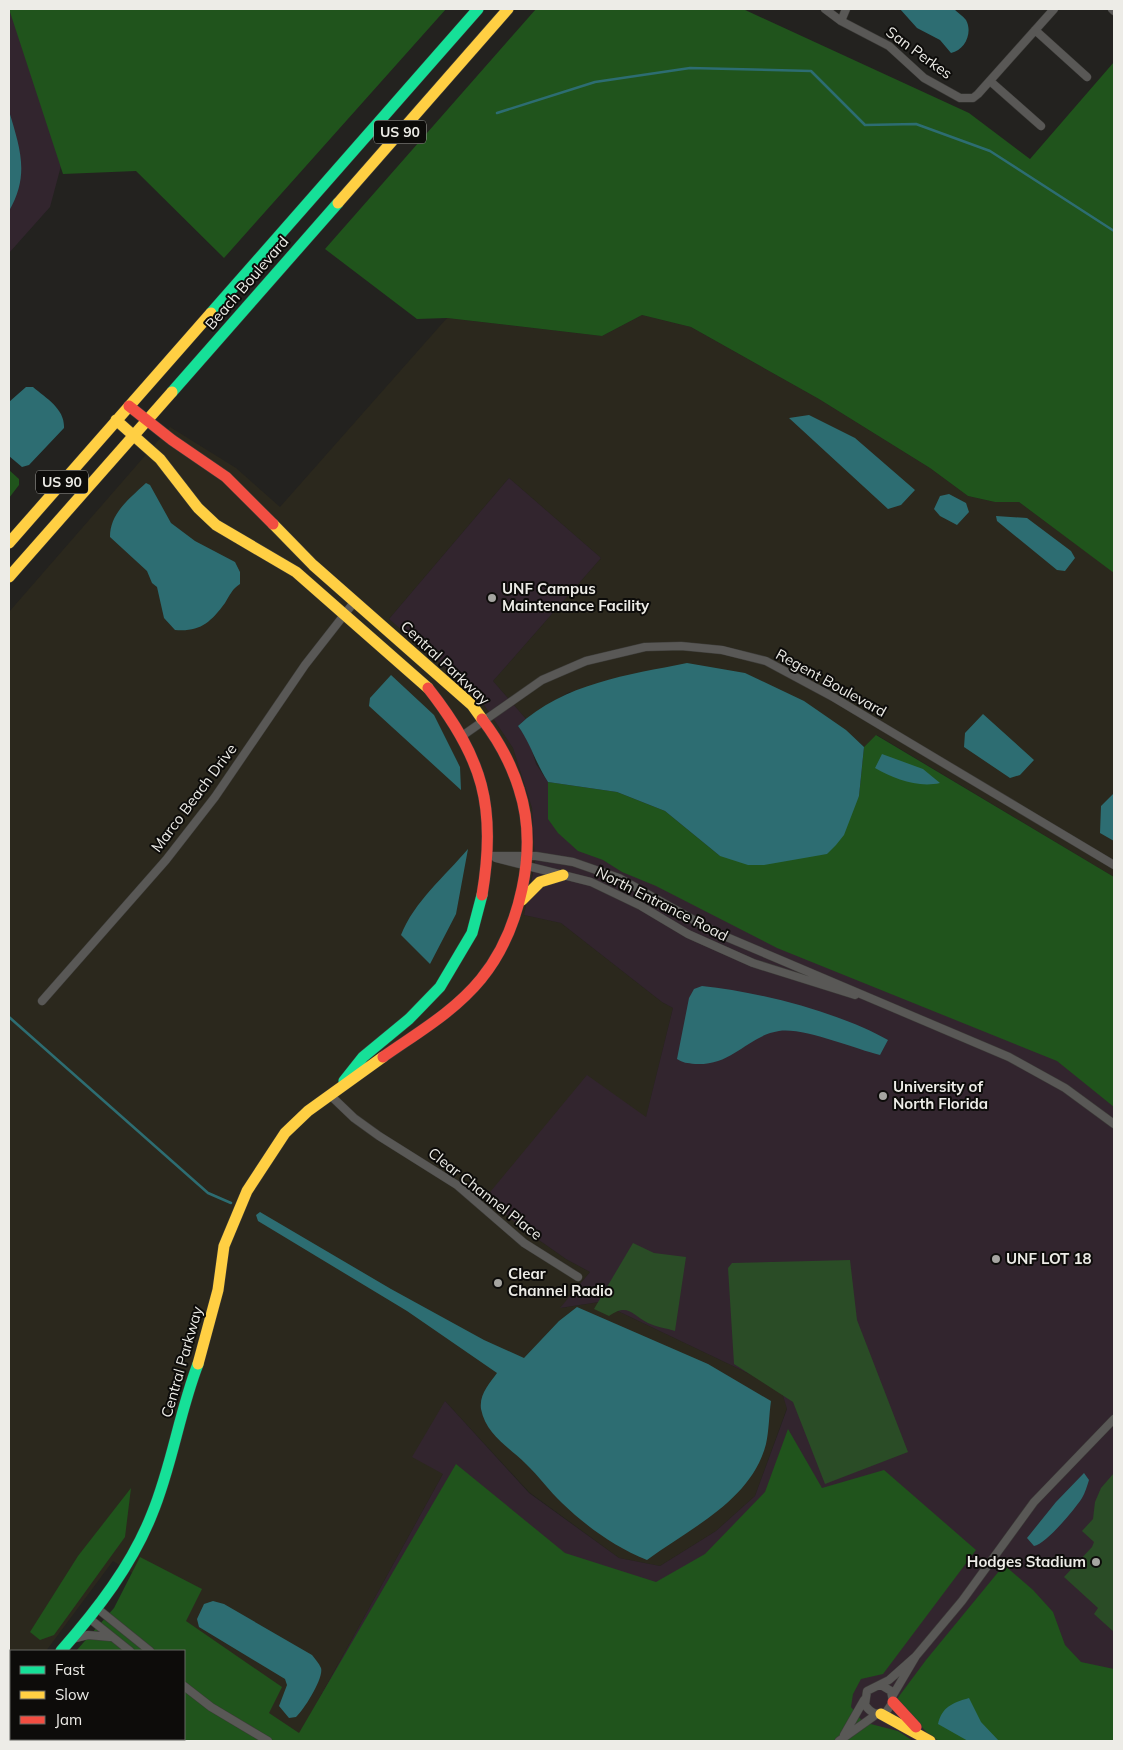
<svg xmlns="http://www.w3.org/2000/svg" width="1123" height="1750" viewBox="0 0 1123 1750" font-family="Mulish,sans-serif">
  <rect width="100%" height="100%" fill="#23221f"/>
  <path fill="#2b281d" d="M642,315L691,327L819,399L930,468L968,496L995,502H1019L1114,572V877L877,735L864,747L859,742L569,692L526,719L493,681L601,558L509,478L389,619L478,696L513,748L532,808L535,861L524,915L561,923L662,1002L673,1008L646,1118L519,1226L566,1259L590,1272L561,1308L599,1302L781,1389L787,1408L755,1496L716,1531L660,1566L619,1558L529,1492L445,1401L443,1474L296,1741L184,1651L138,1577L113,1561L46,1651H11V1692L9,1695V612L170,427L236,468L280,507L447,318L602,336Z"/>
  <path fill="#32252e" d="M9,9L76,110L50,207L9,253Z
    M509,478L601,558L493,681L526,719L518,726L529,741L536,764L548,782V794L721,867L1114,965V1741H296L443,1474L412,1457L445,1401L529,1493L619,1558L660,1566L716,1531L755,1496L787,1409L781,1389L599,1302L560,1308L590,1272L566,1259L519,1226L486,1197L587,1075L646,1117L673,1008L662,1002L561,923L524,915L535,864L532,808L513,748L478,696L389,619Z"/>
  <path fill="#2a4c26" d="M633,1243L654,1253L686,1257L675,1331C666,1328 656,1327 648,1323C631,1314 628,1303 609,1316L594,1309Z
    M850,1260L857,1320L908,1452L825,1484L793,1402L734,1364L728,1268L732,1263Z
    M1114,1473V1632L1094,1614L1098,1608L1064,1577L1092,1547L1094,1542L1082,1531L1093,1519L1095,1502L1101,1488Z"/>
  <path fill="#20541c" d="M9,9H446L224,258L136,171L63,174Z
    M536,9H743L969,113L1030,159L1114,62V573L1019,502H995L968,496L930,468L819,399L691,327L642,315L602,336L447,318L417,319L325,249Z
    M9,470L19,479V485L9,498Z
    M876,735L1114,877V1107L1057,1061L777,948L656,886L622,872L603,860L578,851L558,833L548,819V782L617,792L665,811L720,856L827,854L859,796L864,747Z
    M788,1429L822,1488L884,1470L976,1550L883,1674L861,1679L853,1694L851,1707L863,1722L898,1731L913,1741H9V1723L11,1720V1739H184V1651H76L114,1608L140,1557L202,1589L186,1621L282,1687L269,1713L299,1733L456,1464L565,1553L656,1582L705,1554L765,1492Z
    M131,1488L125,1537L54,1635L40,1640L30,1632L78,1556Z
    M1004,1565L1033,1590L1053,1612L1065,1645L1081,1662L1114,1669V1741H939L929,1735L897,1699L926,1660Z"/>
  <path fill="#2d6d72" d="M900,9H954C957,12 963,16 966,20C973,33 965,50 951,53L940,40L917,28Z
    M9,111C20,148 30,175 9,211Z
    M26,387H33C47,399 65,409 64,428L29,465L22,467L9,456V402Z
    M809,415L855,438L915,490L901,505L888,509L789,418Z
    M146,483L150,485L171,523L195,541L235,562L240,572V584C232,589 230,595 225,603C210,623 200,632 175,630L164,618L157,587L152,583L147,571L110,537C110,513 129,499 146,483Z
    M949,494L966,503L969,512L957,525L940,516L934,509L940,496Z
    M996,516L1027,518L1071,551L1075,558L1065,571L1057,570L997,521Z
    M687,663L745,673L804,701L846,730L864,747L859,796L844,835L836,845L827,854L764,865H748L720,856L665,811L617,792L548,782C536,764 531,744 518,726C564,683 628,675 687,663Z
    M391,675L434,715L460,767L461,790L369,706L370,698Z
    M983,714L1034,760L1020,775L1010,778L964,747L965,733Z
    M882,754L923,769L940,783C918,788 894,779 875,768Z
    M1114,793V841L1100,833L1101,806Z
    M468,849L456,914L430,964L401,935C414,902 445,876 468,849Z
    M702,986C760,992 838,1012 888,1040L880,1055C855,1049 803,1027 779,1031C747,1036 733,1066 695,1064C687,1063 683,1063 677,1059L689,998L694,989Z
    M260,1212L391,1289L484,1340L524,1358L559,1321L577,1307L708,1364L771,1401C769,1415 769,1431 766,1444C751,1501 690,1528 647,1560C615,1547 587,1527 562,1503C549,1491 539,1476 526,1464C509,1447 486,1435 481,1409C479,1394 490,1383 497,1373L407,1311L258,1221L256,1215Z
    M1084,1473L1089,1480C1087,1486 1085,1493 1082,1498C1075,1509 1046,1544 1034,1546L1027,1538L1056,1502Z
    M213,1601L224,1604L312,1655C315,1659 319,1663 321,1668C324,1678 304,1710 296,1717L289,1718L279,1706L287,1685L285,1679L199,1627L197,1619L204,1604Z
    M969,1698L981,1722L999,1741H968L938,1724C942,1707 952,1703 969,1698Z"/>
  <g fill="none" stroke-linecap="round" stroke-linejoin="round">
    <path stroke="#2d6d72" stroke-width="2.5" d="M497,113L595,82L690,68L811,71L865,125L916,124L990,151L1114,231
      M9,1017L208,1193L231,1203"/>
    <g stroke="#3d3c39" stroke-width="9">
      <path id="street" d="M825,9L841,21L889,46L924,78L960,98H973L978,94L1054,9
        M1112,9L1114,11
        M841,21L846,9
        M1035,30L1087,77
        M990,81L1041,126
        M462,736L542,680L586,661L645,647L681,646L722,650L766,661L833,697L1114,865
        M489,856H536L573,862L619,878L717,933L1009,1057L1065,1088L1114,1124
        M496,858L591,882L641,906L688,934L753,963L855,995
        M42,1001L166,860L215,797L305,665L355,601
        M330,1095L354,1118L379,1136L457,1185L524,1243L578,1277
        M98,1609L150,1651
        M90,1619L130,1651
        M72,1639L88,1635L110,1637
        M881,1685L891,1691L893,1702L886,1712C876,1716 871,1713 865,1705L867,1691L889,1680L916,1656L962,1601L1034,1502L1114,1419
        M184,1686L211,1707L268,1741
        M893,1695L916,1656
        M844,1735L864,1700
        M839,1741L877,1714"/>
    </g>
    <g stroke="#3d3c39" stroke-width="12">
      <path id="fast" d="M211,313L478,9
        M172,392L338,203
        M344,1081L363,1057L409,1019L440,987L472,933L482,895
        M61,1651C97,1610 132,1565 152,1514C172,1466 179,1413 198,1364
        M9,1712L11,1709"/>
    </g>
    <g stroke="#3d3c39" stroke-width="12">
      <path id="slow" d="M338,203L508,9
        M116,420L160,459L198,508L216,525L296,572L428,688
        M273,524L313,565L472,705L482,719
        M9,543L211,313
        M9,577L172,392
        M522,900L540,882L563,875
        M198,1364L218,1290L224,1246L247,1191L285,1133L308,1111L383,1057
        M881,1714L930,1741"/>
    </g>
    <g stroke="#3d3c39" stroke-width="12">
      <path id="jam" d="M129,406L172,440L226,477L273,524
        M428,688C483,758 497,807 482,895
        M383,1057C417,1033 454,1012 481,979C520,931 539,849 519,789C511,763 499,741 482,719
        M893,1702L916,1727"/>
    </g>
    <use href="#street" stroke="#595856" stroke-width="8"/>
    <use href="#fast" stroke="#16e098" stroke-width="11"/>
    <use href="#slow" stroke="#ffcf43" stroke-width="11"/>
    <use href="#jam" stroke="#f24e42" stroke-width="11"/>
  </g>
  <g fill="#a6a5a1" stroke="#0d0c0a" stroke-width="2">
    <circle cx="492" cy="598" r="5"/>
    <circle cx="883" cy="1096" r="5"/>
    <circle cx="996" cy="1259" r="5"/>
    <circle cx="498" cy="1283" r="5"/>
    <circle cx="1096" cy="1562" r="5"/>
  </g>
  <g text-anchor="middle" stroke-width="4" stroke-linejoin="round" paint-order="stroke">
    <g fill="#0d0c0a" stroke="#aaa9a5" stroke-width="1">
      <rect x="374" y="120.5" width="52" height="23" rx="4"/>
      <rect x="36" y="470.5" width="52" height="23" rx="4"/>
    </g>
    <g font-size="14" font-weight="bold" fill="#edece7">
      <text x="400" y="137">US 90</text>
      <text x="62" y="487">US 90</text>
    </g>
    <g font-size="15" fill="#edece7" stroke="#0d0c0a">
      <text transform="translate(919 53) rotate(36)" y="5">San Perkes</text>
      <text transform="translate(247 283) rotate(-49)" y="5">Beach Boulevard</text>
      <text transform="translate(445 663) rotate(43)" y="5">Central Parkway</text>
      <text transform="translate(831 683) rotate(29)" y="5">Regent Boulevard</text>
      <text transform="translate(194 798) rotate(-53)" y="5">Marco Beach Drive</text>
      <text transform="translate(662 904) rotate(27)" y="5">North Entrance Road</text>
      <text transform="translate(485 1194) rotate(38)" y="5">Clear Channel Place</text>
      <text transform="translate(182 1362) rotate(-74)" y="5">Central Parkway</text>
    </g>
    <g font-size="15" font-weight="bold" fill="#edece7" stroke="#0d0c0a" text-anchor="start">
      <text x="502" y="594">UNF Campus<tspan x="502" dy="17">Maintenance Facility</tspan></text>
      <text x="893" y="1092">University of<tspan x="893" dy="17">North Florida</tspan></text>
      <text x="1006" y="1264">UNF LOT 18</text>
      <text x="508" y="1279">Clear<tspan x="508" dy="17">Channel Radio</tspan></text>
      <text x="1086" y="1567" text-anchor="end">Hodges Stadium</text>
    </g>
  </g>
  <rect width="1123" height="1750" fill="none" stroke="#edece7" stroke-width="20"/>
  <rect x="10" y="1650" width="175" height="90" fill="#0d0c0a" stroke="#676662"/>
  <rect x="20" y="1666" width="25" height="8" fill="#16e098" stroke="#676662"/>
  <text x="55" y="1675" font-size="15" fill="#edece7">Fast</text>
  <rect x="20" y="1691" width="25" height="8" fill="#ffcf43" stroke="#676662"/>
  <text x="55" y="1700" font-size="15" fill="#edece7">Slow</text>
  <rect x="20" y="1716" width="25" height="8" fill="#f24e42" stroke="#676662"/>
  <text x="55" y="1725" font-size="15" fill="#edece7">Jam</text>
</svg>
